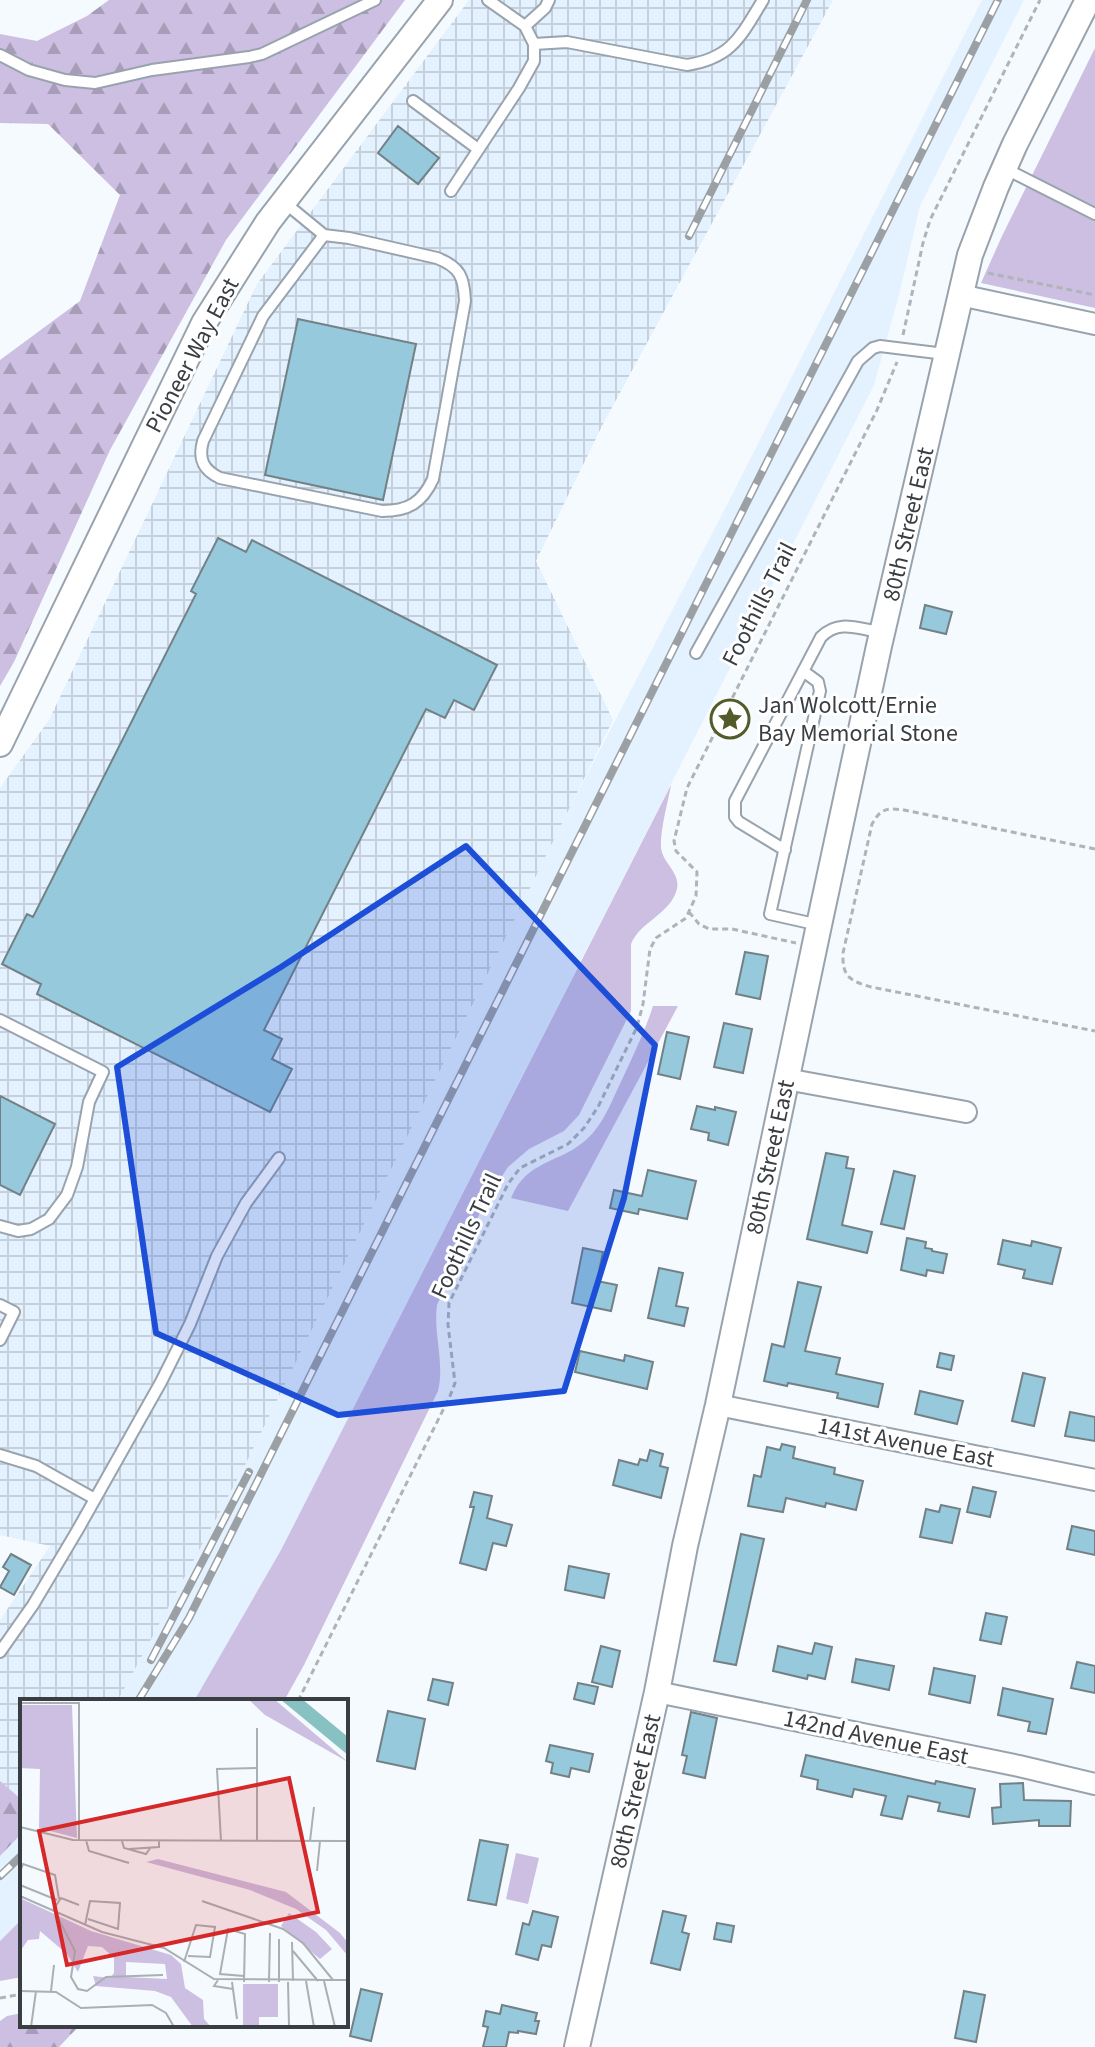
<svg xmlns="http://www.w3.org/2000/svg" width="1095" height="2047" viewBox="0 0 1095 2047" font-family="'Source Sans 3',sans-serif">
  <defs>
    <pattern id="industrial-grid" width="8" height="8" patternUnits="userSpaceOnUse" patternTransform="scale(2)"><rect width="8" height="8" fill="#e4f1fe"/><path d="M0 4h8M4 0v8" fill="none" stroke="#c4d0db"/></pattern>
    <pattern id="forest-firs" width="22" height="20" patternUnits="userSpaceOnUse" patternTransform="scale(2)"><rect width="22" height="20" fill="#ccbfe2"/><path d="M5 1l3.5 6h-7zM16 11l3.5 6h-7z" fill="#a79db9"/></pattern>
  </defs>
  <rect width="100%" height="100%" fill="#f5fafe"/>
  <path fill="#e4f1fe" d="M982,0H1024L920,206L899,295L874,385L281,1550L194,1701H102L298,1332L731,497Z
    M22,1787V1919L0,1941V1811Z"/>
  <path fill="url(#industrial-grid)" d="M469,0H833L603,424L536,561L613,720L244,1467L123,1691L117,1701H22V1833L0,1856V1620L50,1546L0,1535V788L49,720L257,284Z"/>
  <path fill="#ccbfe2" d="M1095,48V308L981,283L1002,236Z
    M671,785C668,802 660,830 661,847C662,864 683,873 676,892C668,915 640,922 631,944V1011L579,1115L564,1131L529,1149L508,1167L485,1202L437,1305C433,1334 445,1362 438,1391L304,1665L284,1701H194L281,1550Z
    M653,1006H678L568,1211L511,1198C527,1159 560,1164 587,1139C603,1124 610,1105 619,1086C631,1060 644,1034 653,1006Z
    M516,1853L539,1858L528,1904L506,1899Z
    M22,1919V1977L0,1981V1941Z"/>
  <path fill="url(#forest-firs)" d="M109,0H405L226,240L110,450L14,662L0,686V360L80,301L120,195L48,124L0,123V34L37,41L87,16Z
    M0,1781L22,1800V1833L0,1856Z
    M22,2013V2025H80L59,2047H0V2021L7,2016Z"/>
  <path fill="#95c9db" stroke="#738186" stroke-width="2" d="M398,126L439,158L418,184L378,153Z
    M298,319L416,344L383,500L265,475Z
    M218,538L246,552L252,540L497,665L474,710L454,700L445,718L426,709L264,1030L282,1039L272,1059L292,1069L270,1112L37,994L41,984L2,964L27,914L33,917L196,594L191,591Z
    M925,605L952,612L946,634L920,628Z
    M745,952L768,956L760,999L736,994Z
    M724,1023L752,1029L743,1073L714,1067Z
    M667,1032L689,1037L680,1079L658,1074Z
    M0,1096L55,1124L20,1195L0,1185Z
    M697,1106L715,1110V1107L736,1112L728,1145L708,1140L709,1133L691,1129Z
    M826,1153L848,1157L846,1168L854,1169L842,1225L872,1232L867,1253L807,1239Z
    M648,1170L696,1181L687,1219L639,1209L638,1214L610,1208L614,1190L642,1196Z
    M894,1171L915,1176L904,1229L881,1224Z
    M907,1238L926,1242L925,1248L932,1249V1251L947,1254L943,1273L927,1270L926,1276L901,1270Z
    M1003,1240L1031,1246L1032,1241L1061,1248L1052,1284L1023,1278L1025,1270L998,1264Z
    M583,1248L603,1252L597,1281L617,1285L611,1311L572,1303Z
    M659,1268L683,1273L676,1306L688,1308L684,1326L648,1318Z
    M798,1282L821,1287L805,1351L840,1358L836,1374L883,1384L878,1407L837,1398L838,1393L788,1383L787,1386L764,1381L772,1344L784,1347Z
    M580,1351L624,1361L625,1355L653,1362L647,1389L575,1372Z
    M940,1353L954,1356L951,1370L937,1367Z
    M1023,1373L1045,1378L1034,1426L1012,1421Z
    M920,1391L963,1401L957,1424L915,1414Z
    M1070,1412L1095,1417V1441L1065,1436Z
    M782,1444L795,1447L793,1458L835,1468L834,1474L863,1481L856,1510L826,1503L825,1507L786,1498L783,1512L748,1506L754,1475L761,1477L767,1447L780,1450Z
    M650,1450L663,1454L660,1466L668,1468L661,1498L613,1485L619,1460L638,1465L640,1459L647,1461Z
    M973,1487L996,1492L990,1517L967,1512Z
    M474,1492L492,1496L487,1518L512,1525L506,1546L493,1543L486,1570L460,1563L474,1507H470Z
    M941,1505L960,1509L952,1543L920,1537L926,1509L939,1512Z
    M1072,1526L1095,1531V1555L1067,1549Z
    M741,1534L764,1539L736,1665L714,1661Z
    M11,1554L31,1565L14,1595L0,1587L9,1571L3,1567Z
    M569,1566L609,1574L604,1598L565,1590Z
    M986,1613L1007,1617L1001,1644L980,1640Z
    M815,1643L832,1647L825,1679L808,1675L807,1679L773,1671L778,1646L812,1654Z
    M601,1646L620,1651L612,1687L592,1682Z
    M856,1659L894,1666L889,1690L852,1682Z
    M1077,1662L1095,1666V1693L1071,1688Z
    M934,1668L975,1676L970,1703L929,1694Z
    M433,1679L453,1683L448,1705L428,1700Z
    M578,1683L598,1687L594,1704L574,1699Z
    M1003,1688L1053,1699L1046,1734L1028,1731L1030,1722L998,1715Z
    M388,1711L425,1719L415,1769L377,1761Z
    M691,1712L717,1718L705,1778L683,1773L687,1756L682,1755Z
    M550,1745L593,1754L589,1772L571,1768L569,1777L551,1773L553,1763L546,1761Z
    M806,1755L935,1784L936,1781L975,1789L969,1817L938,1811L940,1803L908,1796L902,1819L881,1815L886,1796L854,1789L852,1797L817,1789L818,1780L801,1776Z
    M1023,1783L1024,1800L1071,1801L1070,1826H1039V1820L993,1824L992,1808L1001,1807L1000,1784Z
    M480,1840L508,1845L496,1905L468,1900Z
    M533,1911L558,1917L551,1947L542,1945L538,1960L516,1954L523,1923L529,1925Z
    M663,1911L686,1916L682,1932L689,1934L680,1970L651,1963Z
    M717,1923L734,1926L731,1942L714,1939Z
    M361,1989L382,1994L371,2041L350,2036Z
    M964,1991L985,1995L976,2042L955,2038Z
    M502,2005L537,2013L535,2021H539L536,2034L518,2031V2033L509,2032L506,2047H483L488,2027L483,2026L486,2011L500,2014Z"/>
  <g fill="none" stroke-linecap="round" stroke-linejoin="round">
    <g stroke="#99a3ad" stroke-width="14">
      <path id="service" d="M525,26L545,8L549,0
        M534,44L567,42L687,65C732,58 741,36 763,0
        M0,55L29,70L65,80L95,83L152,70L249,57L262,54L375,0
        M413,101L478,149
        M1006,169L1095,214
        M451,191L519,88L534,61V44L525,26L488,0
        M285,203L324,235L349,238L437,258C460,267 464,277 465,301L433,479C422,503 408,511 382,511L220,478C203,470 198,459 203,441L263,316L324,235
        M696,653L858,361L873,348L880,346L945,354
        M803,671L818,682L820,691L770,914L819,925
        M785,850L739,822L735,817V801L821,637C839,619 858,629 880,632
        M0,1020L103,1072L89,1102L77,1167L67,1195L49,1219L31,1229L18,1231L0,1226
        M0,1305L14,1312L0,1340
        M0,1455L36,1466L95,1499
        M0,1652L33,1605L77,1531L161,1382L190,1324L217,1256L246,1203L279,1158"/>
    </g>
    <g stroke="#99a3ad" stroke-width="24">
      <path id="minor" d="M960,295L1095,324
        M786,1079L966,1112
        M718,1405L1095,1480
        M657,1692L1019,1766L1095,1784"/>
    </g>
    <g stroke="#99a3ad" stroke-width="28">
      <path id="tertiary" d="M0,744L204,323L268,222L440,0
        M577,2047L657,1692L685,1546L718,1405L819,925L879,646L970,255L996,187L1015,144L1088,0"/>
    </g>
    <path stroke="#afb4b8" stroke-width="3" stroke-dasharray="6 4" stroke-linecap="butt" d="M988,273L1095,295
      M903,335L923,243L930,220L1040,0
      M1095,849L904,810C887,808 881,808 872,824L843,953C842,977 850,981 871,987L1095,1031
      M689,912L699,924L709,929H732L796,943
      M298,1701L450,1396L455,1383L448,1325L449,1303L508,1184L520,1168L568,1144L584,1128L598,1107L637,1027L643,1004L650,949L656,938L686,918L696,896L697,872L676,851L674,841L687,788L877,410L897,362
      M0,1998L22,1994"/>
    <use href="#service" stroke="#fff" stroke-width="10"/>
    <use href="#minor" stroke="#fff" stroke-width="20"/>
    <use href="#tertiary" stroke="#fff" stroke-width="24"/>
    <g stroke="#9ba0a4" stroke-width="8">
      <path id="rail" d="M689,236L807,0
        M151,1660L249,1472
        M138,1701L189,1618L998,0
        M0,1876L22,1855"/>
    </g>
    <use href="#rail" stroke="#fff" stroke-width="5" stroke-dasharray="15" stroke-linecap="butt"/>
  </g>
  <path fill="#1d4ed8" fill-opacity="0.2" stroke="#1d4ed8" stroke-width="6" stroke-linejoin="round" d="M466,846L655,1045L624,1198L564,1391L338,1415L156,1333L117,1067L281,967Z"/>
  <defs>
    <g id="sight-ring" transform="scale(2)"><circle r="9.5" fill="#fff" stroke="#545b2a" stroke-width="1.5"/><path d="M0-6L1.8-2.2L6-1.7L2.9 1.2L3.7 5.4L0 3.3L-3.7 5.4L-2.9 1.2L-6-1.7L-1.8-2.2Z" fill="#545b2a"/></g>
  </defs>
  <g fill-rule="evenodd">
    <use href="#sight-ring" x="730" y="719"/>
  </g>
  <g text-anchor="middle" stroke-width="6" stroke-linejoin="round" paint-order="stroke">
    <g font-size="24" fill="#393e42" stroke="#fff">
      <text transform="translate(192 355) rotate(-62)" y="8">Pioneer Way East</text>
      <text transform="translate(908 524) rotate(-77)" y="8">80th Street East</text>
      <text transform="translate(759 604) rotate(-63)" y="8">Foothills Trail</text>
      <text transform="translate(770 1157) rotate(-78)" y="8">80th Street East</text>
      <text transform="translate(466 1236) rotate(-65)" y="8">Foothills Trail</text>
      <text transform="translate(906 1442) rotate(11)" y="8">141st Avenue East</text>
      <text transform="translate(876 1737) rotate(12)" y="8">142nd Avenue East</text>
      <text transform="translate(635 1791) rotate(-77)" y="8">80th Street East</text>
    </g>
    <g font-size="24" fill="#393e42" stroke="#fff" text-anchor="start">
      <text x="758" y="713">Jan Wolcott/Ernie<tspan x="758" dy="28">Bay Memorial Stone</tspan></text>
    </g>
  </g>
  <g transform="translate(20 1699)">
    <rect width="328" height="328" fill="#f5fafe"/>
    <path d="M0,6H52L57,139L19,129L20,70L0,69ZM138,160L266,193L320,234L328,244V257L306,231L276,210L230,191L126,163ZM223,285H258V318H239V328H223Z" fill="#ccbfe2"/>
    <path d="M228,0H254L328,63L245,16ZM0,199L71,232L151,256L161,265L165,289L183,301L184,320L191,328H173L151,298L135,292L76,287L73,277L90,279L94,274V259L82,248L68,247L58,273L47,255L20,232L19,240L8,241L1,251ZM106,263L145,265L147,280L106,278ZM269,214L296,233L312,250L300,260L261,227Z" fill="#ccbfe2" fill-rule="evenodd"/>
    <path d="M260,0H282L328,38V56Z" fill="#88c1c1"/>
    <path fill="none" stroke="#aaafb3" stroke-width="2" d="M0,4H59V141M237,29V142M0,128L53,141L328,142M66,141L69,152L109,164M102,142L104,149L126,155L131,148M201,142L197,70L236,69M290,142L294,108M109,150L139,148V142M297,172L300,142M0,173L3,165L35,176L39,200M0,186L37,201M0,197L82,233L144,249L194,280L328,281M182,202L263,230L283,244L313,281M33,211L41,199L59,206M34,211L55,252L51,278L58,290L67,292L86,278L143,276M65,226L70,202L100,204L98,230L68,220M259,240V283M272,243L273,282M273,252L298,282M164,263L176,226L195,228L190,258L168,257M198,281L194,287L213,290M286,282L294,328M304,282L315,328M212,283L217,320M224,283L225,235L208,230L200,275L224,277M249,283L250,234M268,283L269,328M0,292L36,293L61,309L132,306L146,314L154,328M31,292L34,266M11,328L16,292"/>
    <path fill="#d62828" fill-opacity="0.15" stroke="#d62828" stroke-width="4" d="M269,79L298,213L47,266L19,132Z"/>
    <rect width="328" height="328" fill="none" stroke="#393e42" stroke-width="4"/>
  </g>
</svg>
